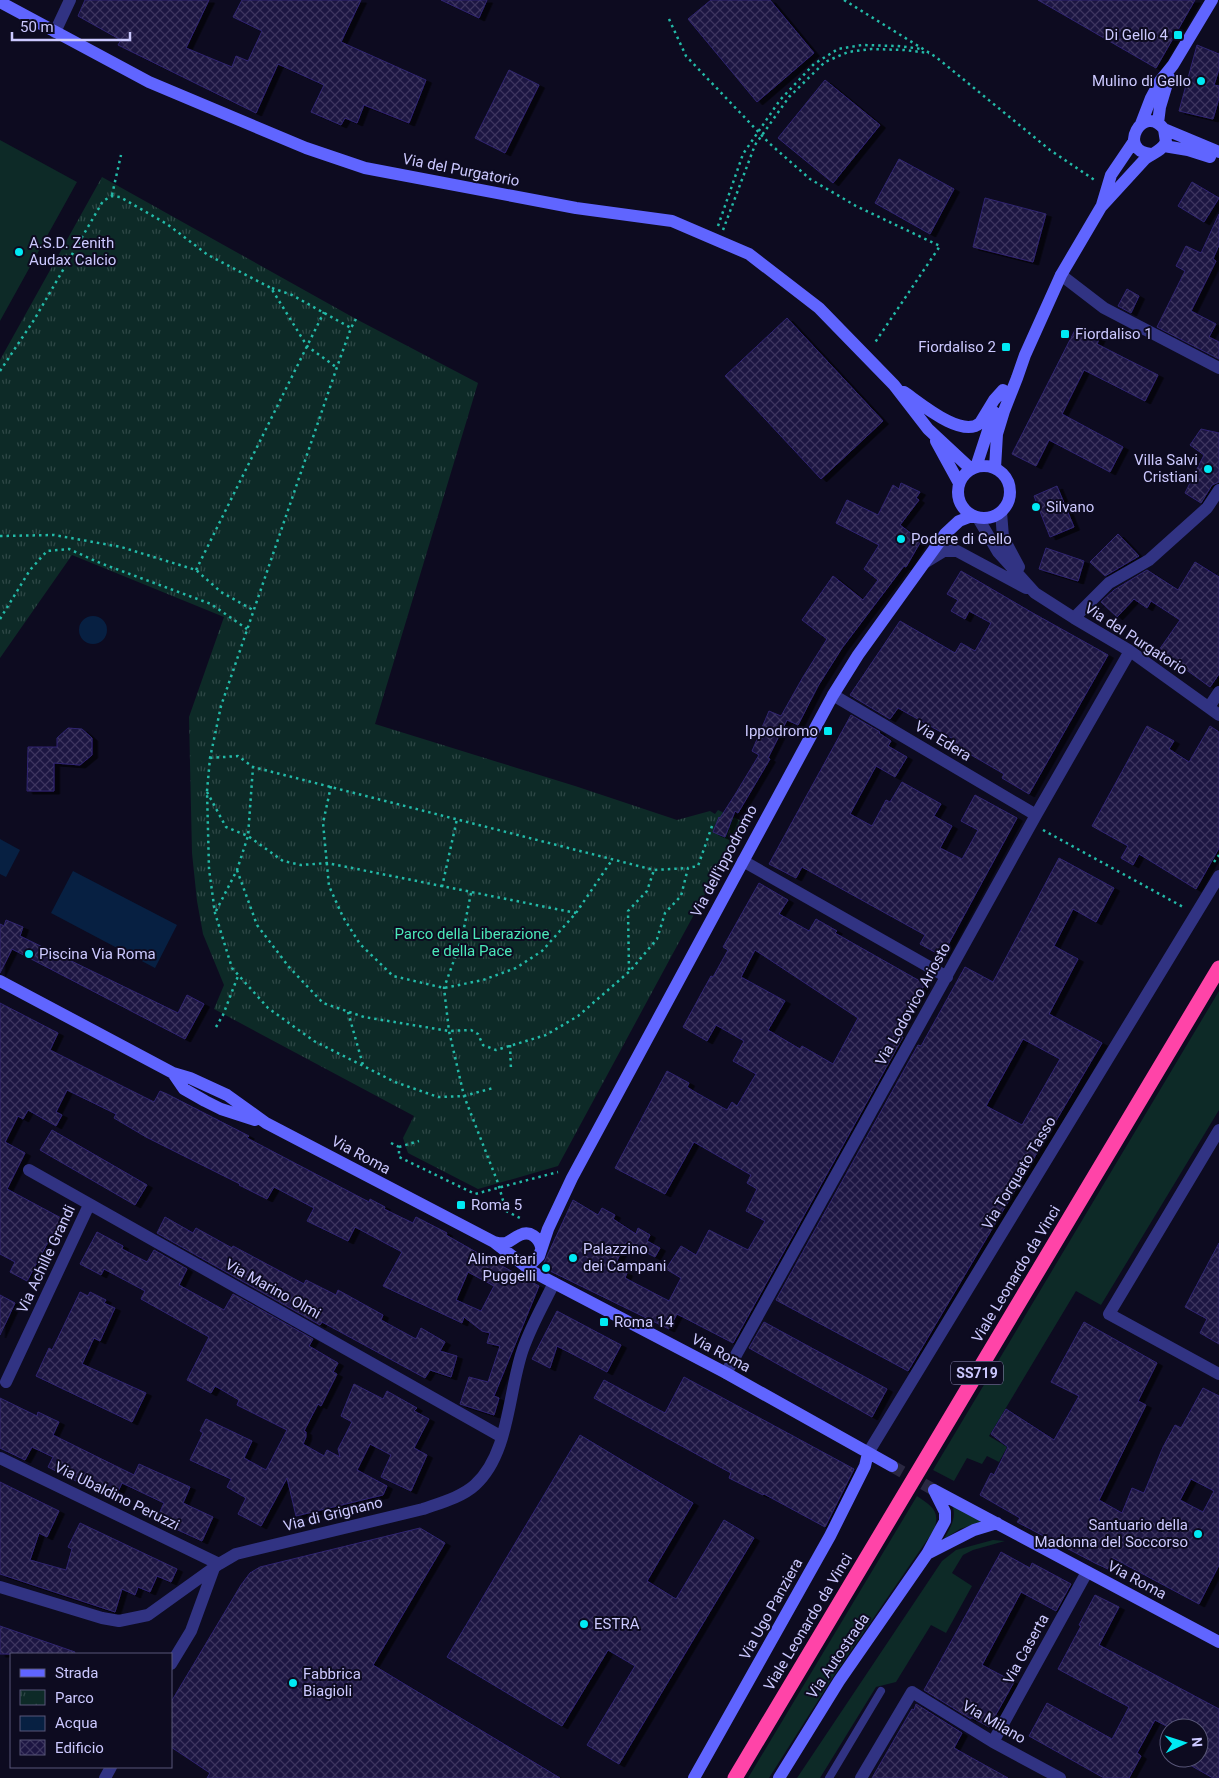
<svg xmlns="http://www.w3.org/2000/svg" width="1219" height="1778" viewBox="0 0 1219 1778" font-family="Roboto,sans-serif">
  <defs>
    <pattern id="park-tufts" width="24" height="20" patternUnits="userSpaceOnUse" patternTransform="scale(1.25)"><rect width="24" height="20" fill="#0d2a27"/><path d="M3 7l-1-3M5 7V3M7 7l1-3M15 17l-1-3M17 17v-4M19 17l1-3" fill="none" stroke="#2f4847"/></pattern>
    <pattern id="building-cross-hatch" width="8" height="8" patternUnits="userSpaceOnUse" patternTransform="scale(1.25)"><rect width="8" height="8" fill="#1c1542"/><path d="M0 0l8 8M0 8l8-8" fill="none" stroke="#3c365e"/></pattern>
    <filter id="shadow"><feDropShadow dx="5.5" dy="3" stdDeviation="0" flood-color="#0009"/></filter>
  </defs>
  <rect width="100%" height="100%" fill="#0d0b20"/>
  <path fill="#0d2a27" d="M0,140L77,182L0,321Z
    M1219,991V1110L1101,1305L1076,1291L989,1436L1007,1447L999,1462L987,1456L982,1464L967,1458L954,1481L933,1470Z
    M917,1496C931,1506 941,1510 934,1530L835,1674L769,1778H748Z
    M952,1504L982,1522L960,1529L944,1539C951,1526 957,1518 952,1504Z
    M993,1540L1005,1541L973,1550L963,1555L952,1573L972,1586L946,1633L931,1625L896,1682L876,1687L820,1778H797L942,1561L956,1550Z"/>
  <path fill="url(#park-tufts)" d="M102,177L356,319L478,383L375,724L575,786L677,820L710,811L715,814L718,810L744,822L558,1166L478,1189L408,1153L403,1138L414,1116L214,1009L224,985L203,934L197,901L192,853L189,717L224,617L72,555L0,658V360Z"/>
  <path fill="#072042" d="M79 630a14 14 0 1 1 28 0a14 14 0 1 1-28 0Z
    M0,839L20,850L6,877L0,874Z
    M73,871L177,925L155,968L51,913Z"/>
  <path fill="url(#building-cross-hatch)" stroke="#302570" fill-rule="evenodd" filter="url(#shadow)" d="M85,0H209L186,48L232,67L236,56L248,61L262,31L233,17L242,0H361L341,42L426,80L409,123L364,105L357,123L345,118L341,125L311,112L324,85L278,64L256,113L118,45L121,40L78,16Z
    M441,0H487L479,18Z
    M711,0H770L814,53L757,102L688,19Z
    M1038,0H1195L1156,68Z
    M1197,45L1219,54V69L1214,85L1219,86V98L1213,119L1179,111Z
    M509,70L539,85L505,153L475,138Z
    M825,80L880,125L833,183L778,138Z
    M899,159L954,189L930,234L875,203Z
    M1192,182L1219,198L1204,222L1178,206Z
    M985,198L1046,214L1033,262L973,247Z
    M1219,214V245L1213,259L1216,261L1191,311L1216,324L1209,337L1219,342V359L1157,327L1185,271L1176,266L1186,246L1201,253Z
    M1127,289L1139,296L1131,313L1118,306Z
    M787,318L883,421L821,479L725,376Z
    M1077,326L1100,337L1097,344L1158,375L1145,401L1084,370L1062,414L1123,447L1110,472L1049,440L1036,466L1012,454Z
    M1201,429L1219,433V482L1212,485L1201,503L1185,493L1204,455L1190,445Z
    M901,483L920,492L916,498L919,500L900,525L921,541L906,567L904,566L842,648L818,686L798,725L787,720L768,758L770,759L738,813L735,811L725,837L713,832L719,817L720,818L736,793L759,755L752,751L769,711L781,716L803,677L827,639L802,620L833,576L863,600L878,580L864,569L879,545L836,523L847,500L878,515L893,485L899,489Z
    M1057,486L1074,527L1050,537L1034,496Z
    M1118,534L1139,556L1105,576L1090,562Z
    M1046,548L1084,561L1078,581L1039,569Z
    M1195,562L1219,577V674L1210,687L1159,650L1180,620L1151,601L1147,608L1134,599L1117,617L1101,602L1114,590L1147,570L1178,590Z
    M961,571L1031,612L1108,655L1029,794L1002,778L1004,774L954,745L957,741L898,708L890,719L850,695L900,621L955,653L961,643L975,651L991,623L969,611L965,619L951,611L958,600L947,594Z
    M851,715L880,732L879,733L891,741L888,746L907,757L895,777L876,766L850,814L872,826L886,800L890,802L902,782L941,804L934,816L952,826L940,848L962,859L978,830L961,821L975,795L1017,818L942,956L920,944L925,935L802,867L796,878L769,864Z
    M1147,726L1174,741L1169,749L1189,762L1210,726L1219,732V848L1196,889L1139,854L1133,865L1121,858L1128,846L1092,826Z
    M68,728L82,729L92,738V755L80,765L54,763V791H27L28,747H57V738Z
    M1059,858L1114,888L1096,922L1073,909L1054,946L1078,959L1049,1014L1102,1043L908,1371L776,1300L918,1045L921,1046L965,967L993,982ZM1023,1039L1060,1059L1022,1125L986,1106Z
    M759,883L788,900L779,914L809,931L816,919L837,931L835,933L925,984L897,1033L903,1037L733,1343L677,1314L669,1329L542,1267L573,1200L598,1215L602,1208L615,1215L613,1219L636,1234L638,1228L650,1235L647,1241L660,1248L655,1257L626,1242L614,1267L627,1273L625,1278L669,1301L681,1278L666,1269L681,1246L696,1255L709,1230L748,1250L765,1221L746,1211L757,1189L747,1183L751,1175L694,1142L665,1194L615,1168L667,1071L689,1083L687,1087L695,1092L727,1110L732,1102L737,1106L756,1074L733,1061L744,1041L716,1025L707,1041L683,1027L711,976L713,977L728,950L723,947ZM755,950L858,1018L833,1064L802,1046L800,1049L768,1030L785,1001L741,977Z
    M6,920L23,927L20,936L178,1013L187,995L204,1004L185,1039L12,949L0,973V924L4,926Z
    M0,1003L58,1033L50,1050L154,1102L160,1091L167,1094L249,1136L247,1138L369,1202L370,1199L385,1207L384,1209L413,1223L416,1217L447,1233L446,1235L476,1252L539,1286L494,1396L499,1398L494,1415L460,1404L469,1377L488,1382L500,1346L487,1343L490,1333L482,1331L464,1317L462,1323L383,1286L402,1252L355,1227L348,1241L307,1221L314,1208L274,1187L267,1199L239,1185L240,1184L146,1137L114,1118L116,1114L67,1090L56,1112L62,1115L56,1126L28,1110L23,1119L18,1116L5,1142L25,1153L7,1189L61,1218L27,1281L10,1272L15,1262L0,1254ZM468,1272L494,1286L481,1311L456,1300Z
    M52,1130L147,1185L135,1205L40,1150Z
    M165,1217L193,1233L196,1228L232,1248L233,1246L304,1284L306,1280L336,1295L338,1290L383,1315L381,1320L416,1339L421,1328L445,1342L440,1351L457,1356L451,1377L430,1370L425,1378L322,1322L320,1325L157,1233Z
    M97,1232L123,1246L122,1249L147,1262L154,1250L187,1269L179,1285L224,1310L233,1294L313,1339L309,1346L338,1363L333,1372L337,1374L321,1406L318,1404L304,1431L306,1432V1437L303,1444L324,1456L327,1450L340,1457L338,1449L352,1422L341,1416L354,1384L383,1399L387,1391L417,1408L414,1411L429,1419L414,1448L427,1455L411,1491L381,1477L391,1455L370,1444L357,1470L387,1486L383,1495L296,1516L287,1478L261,1526L238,1514L246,1498L227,1487L231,1479L190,1460L203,1433L200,1431L206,1419L252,1441L244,1458L266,1470L287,1430L237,1405L239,1400L215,1386L211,1393L187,1380L209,1337L141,1299L145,1291L104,1269L101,1275L80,1264Z
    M1219,1243V1344L1200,1333L1207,1319L1185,1307Z
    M80,1292L88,1296L90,1292L106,1300L104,1303L115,1308L100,1341L94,1338L82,1364L146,1393L132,1422L36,1376L49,1348L52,1350Z
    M0,1295L15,1303L0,1335Z
    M557,1311L621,1345L607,1372L557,1346L550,1368L532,1359Z
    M764,1322L887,1389L872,1417L749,1348Z
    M1084,1322L1157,1363L1138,1401L1146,1405L1099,1500L1122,1513L1132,1488L1144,1493L1163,1447L1175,1425L1181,1428L1203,1388L1219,1396V1565L1199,1604L1113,1558L1108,1569L1095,1563L1017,1522L1020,1518L980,1495L991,1473L994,1475L1008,1447L991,1434L1006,1409L1054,1440L1079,1396L1051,1382ZM1191,1479L1214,1491L1203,1512L1180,1500Z
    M684,1377L854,1469L825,1527L764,1494L763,1495L729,1478L731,1473L594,1398L604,1380L665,1413Z
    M0,1398L37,1416L38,1412L59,1422L53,1435L134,1475L139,1464L190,1487L183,1503L213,1517L202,1541L156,1520L164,1503L122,1483L114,1500L48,1467L53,1457L32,1447L25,1460L0,1448Z
    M580,1435L693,1503L647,1581L676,1599L724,1520L754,1538L619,1764L587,1745L635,1666L608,1650L562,1726L447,1657Z
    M0,1482L59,1511L47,1537L39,1533L30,1560L66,1570L72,1549L68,1547L80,1523L177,1569L171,1582L157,1576L150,1592L138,1587L135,1595L122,1589L115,1612L0,1574Z
    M420,1528L445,1543L373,1665L560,1778H207L210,1773L171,1747V1702L241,1585L250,1573L260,1567Z
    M1001,1552L1030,1568L1032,1563L1071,1584L1056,1611L1021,1592L982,1665L1014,1682L989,1727L971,1717V1719L924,1690Z
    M1095,1595L1119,1607L1099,1645L1219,1709V1778H1213L1190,1765L1193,1758H1199V1728H1170L1155,1720L1137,1753L1141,1756L1129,1778H1104L1029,1736L1047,1703L1112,1739L1129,1707L1058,1669L1081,1626L1079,1625Z
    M0,1626L75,1652L74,1654H0Z
    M916,1704L962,1733L954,1748L1008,1778H872L912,1709L914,1710Z"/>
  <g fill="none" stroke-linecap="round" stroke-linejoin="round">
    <path stroke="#2a2841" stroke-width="12" stroke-dasharray="12 6" stroke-linecap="butt" d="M892,1466L934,1490"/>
    <path stroke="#23baa8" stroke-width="2.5" stroke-dasharray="2.5 4" stroke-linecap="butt" d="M844,0L936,57L1050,150L1096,181
      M669,19L686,56L769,143L810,179L856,206L940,246L874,344
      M112,195L121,155
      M718,226L743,154L780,100L814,64L838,49L862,45L898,46L922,49
      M723,230L755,145L789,97L825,62L848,52L871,49L904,50L929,53
      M272,288L292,295L351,328
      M356,319L351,328L337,367L221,706L210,758L207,791L209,869L215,913L232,968L268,1008L314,1041L395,1082L438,1097L464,1096L493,1088
      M0,371L34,320L103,201L112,196L120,197L167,224L208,255L271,288L307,346L336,367
      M0,536L54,535L121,547L196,570L221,592L253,610
      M196,570L324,312
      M0,619L30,570L47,551L69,549L100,563L211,604L247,629
      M210,758L238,756L253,767L654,870L688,868
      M331,786L323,823L329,886L343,917L360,944L393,976L444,988L483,980L516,968L542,951L576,913L612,860
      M207,792L226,827L248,836L283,861L301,865L327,863L576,913
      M1043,830L1185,908
      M1214,862L1219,855
      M237,870L257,925L289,967L323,1003L364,1017L449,1031L471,1030L478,1034L483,1045L496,1050L546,1035L578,1016L630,971L657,939L665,913L681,896L688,868L698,866L712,826
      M442,887L457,819
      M471,893L462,938L444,988L449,1031L464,1096L498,1183L506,1211L522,1219
      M216,911L237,870L248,836L253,767
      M629,970L628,911L647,891L654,870
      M348,1012L363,1065
      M216,1027L223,1015L238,976
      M510,1045L511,1070
      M391,1143L399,1147V1157L475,1194L558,1172
      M399,1147L419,1141"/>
    <path stroke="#313383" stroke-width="8" d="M829,1778L881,1691"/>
    <path stroke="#313383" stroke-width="12" d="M55,32L70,0
      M1061,275L1104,308L1219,368
      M1001,512L1003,537L1019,567
      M978,518L998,552L1035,593L1074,618L1130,651L1219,715
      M926,562L944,551H957L1026,588
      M1074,618L1109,583L1149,560L1207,508L1219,490
      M833,695L1036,815
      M1209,707L1219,692
      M743,861L947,977
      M1219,1130L1109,1314L1219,1374
      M29,1170L502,1437
      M726,1373L1036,815L1130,651
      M6,1382L89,1205
      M868,1453L1219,876
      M0,1458L219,1564
      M0,1587L102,1618L119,1621L148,1615L219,1564L236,1554L423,1509C440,1503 462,1497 475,1485C510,1453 508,1391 523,1349C531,1326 543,1305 554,1283
      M171,1664L191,1631L214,1568
      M993,1742L1087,1572
      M105,1778L111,1767
      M861,1778L912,1692L993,1742L1060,1778"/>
    <path stroke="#6065ff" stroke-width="12" d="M0,2L149,82L306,148L365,168L576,208L672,221L749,254L819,308L894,385L928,429L971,469
      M1158,123L1160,107L1169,77
      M1141,124L1151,98L1160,81L1173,65L1212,0
      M1164,129L1219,152
      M1164,146L1188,150L1210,157
      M1102,205L1111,175L1134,141
      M904,392C920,403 962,439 980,423L994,400L1003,390
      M936,441L959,483
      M958 492a26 26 0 1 1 52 0a26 26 0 1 1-52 0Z
      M976,467L994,412
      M995,468L997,434L1004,411L1017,378L1025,355L1061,275L1101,207L1145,159C1152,153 1161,152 1166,142L1164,129C1143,102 1116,151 1151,154
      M0,981L173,1073L190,1078L227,1095L266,1123L494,1242L533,1272L726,1373L892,1466
      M173,1073L184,1089L205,1101L221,1109L255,1120
      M494,1242C498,1243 502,1244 506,1243C511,1241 515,1237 520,1235C530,1230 539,1238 541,1247
      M521,1263L533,1262L539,1256L548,1229L572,1178L833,695L858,655L945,534L959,521L972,516
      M934,1490L1219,1642
      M927,1554L974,1530L997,1523
      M694,1778L830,1536L865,1466L868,1453
      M779,1778L839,1681L927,1554L945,1521V1512L934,1490"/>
    <path stroke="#ff44a8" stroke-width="15" d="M735,1778L1219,968"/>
  </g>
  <g fill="#00eaf4" stroke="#0d0b20" stroke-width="2">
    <rect x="1173" y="30" width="10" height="10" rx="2.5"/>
    <circle cx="1201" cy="81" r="5"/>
    <circle cx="19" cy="252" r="5"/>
    <rect x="1060" y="329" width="10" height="10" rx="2.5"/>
    <rect x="1001" y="342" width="10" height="10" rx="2.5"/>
    <circle cx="1208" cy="469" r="5"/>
    <circle cx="1036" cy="507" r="5"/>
    <circle cx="901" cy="539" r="5"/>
    <rect x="823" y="726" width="10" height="10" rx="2.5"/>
    <circle cx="29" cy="954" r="5"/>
    <rect x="456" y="1200" width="10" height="10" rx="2.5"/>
    <circle cx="573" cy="1258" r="5"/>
    <circle cx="546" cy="1268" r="5"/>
    <rect x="599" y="1317" width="10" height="10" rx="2.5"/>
    <circle cx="1198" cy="1534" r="5"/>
    <circle cx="584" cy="1624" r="5"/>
    <circle cx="293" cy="1683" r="5"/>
  </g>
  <g text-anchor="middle" stroke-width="4" stroke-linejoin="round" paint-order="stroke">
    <rect fill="#0d0b20" stroke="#9390bc" stroke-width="1" x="951" y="1361.5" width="52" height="23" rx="4"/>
    <g font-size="14" font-weight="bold" fill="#ccc9ff">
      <text x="977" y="1378">SS719</text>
    </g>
    <g font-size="15" fill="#ccc9ff" stroke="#0d0b20" text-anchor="start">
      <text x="1168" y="40" text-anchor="end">Di Gello 4</text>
      <text x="1191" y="86" text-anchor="end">Mulino di Gello</text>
      <text x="29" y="248">A.S.D. Zenith<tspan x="29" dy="17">Audax Calcio</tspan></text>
      <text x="1075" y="339">Fiordaliso 1</text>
      <text x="996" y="352" text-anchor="end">Fiordaliso 2</text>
      <text x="1198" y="465" text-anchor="end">Villa Salvi<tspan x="1198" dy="17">Cristiani</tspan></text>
      <text x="1046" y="512">Silvano</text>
      <text x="911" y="544">Podere di Gello</text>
      <text x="818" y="736" text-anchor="end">Ippodromo</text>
      <text x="39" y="959">Piscina Via Roma</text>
      <text x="471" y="1210">Roma 5</text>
      <text x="583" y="1254">Palazzino<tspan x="583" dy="17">dei Campani</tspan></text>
      <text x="536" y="1264" text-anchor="end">Alimentari<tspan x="536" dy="17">Puggelli</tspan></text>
      <text x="614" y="1327">Roma 14</text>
      <text x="1188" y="1530" text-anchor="end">Santuario della<tspan x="1188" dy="17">Madonna del Soccorso</tspan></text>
      <text x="594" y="1629">ESTRA</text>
      <text x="303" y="1679">Fabbrica<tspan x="303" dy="17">Biagioli</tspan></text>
    </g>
    <g font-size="15" fill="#ccc9ff" stroke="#0d0b20">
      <text transform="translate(461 170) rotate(11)" y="5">Via del Purgatorio</text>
      <text transform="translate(1136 639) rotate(33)" y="5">Via del Purgatorio</text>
      <text transform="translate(943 741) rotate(31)" y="5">Via Edera</text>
      <text transform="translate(724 861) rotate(-62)" y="5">Via dell'ippodromo</text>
      <text transform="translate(913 1004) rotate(-61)" y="5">Via Lodovico Ariosto</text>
      <text transform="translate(361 1155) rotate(28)" y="5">Via Roma</text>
      <text transform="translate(1019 1173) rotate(-59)" y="5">Via Torquato Tasso</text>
      <text transform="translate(46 1259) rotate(-65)" y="5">Via Achille Grandi</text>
      <text transform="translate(1016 1274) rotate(-59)" y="5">Viale Leonardo da Vinci</text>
      <text transform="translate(273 1289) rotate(29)" y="5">Via Marino Olmi</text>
      <text transform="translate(721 1353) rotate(28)" y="5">Via Roma</text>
      <text transform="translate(117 1496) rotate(26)" y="5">Via Ubaldino Peruzzi</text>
      <text transform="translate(333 1514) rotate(-14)" y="5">Via di Grignano</text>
      <text transform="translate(1137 1580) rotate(28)" y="5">Via Roma</text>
      <text transform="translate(771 1609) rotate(-61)" y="5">Via Ugo Panziera</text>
      <text transform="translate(808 1622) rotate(-59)" y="5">Viale Leonardo da Vinci</text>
      <text transform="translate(1026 1649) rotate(-61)" y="5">Via Caserta</text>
      <text transform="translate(838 1656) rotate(-56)" y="5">Via Autostrada</text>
      <text transform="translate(994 1722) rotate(30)" y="5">Via Milano</text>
    </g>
    <g font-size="15" fill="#4be9b9" stroke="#0d0b20">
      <text x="472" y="939">Parco della Liberazione<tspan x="472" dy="17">e della Pace</tspan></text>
    </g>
  </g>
  <rect x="10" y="1653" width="162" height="115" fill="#0d0b20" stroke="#595779"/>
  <rect x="20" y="1669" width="25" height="8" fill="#6065ff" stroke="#595779"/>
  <text x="55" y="1678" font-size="15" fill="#ccc9ff">Strada</text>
  <rect x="20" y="1690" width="25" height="15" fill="url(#park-tufts)" stroke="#595779"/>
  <text x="55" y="1703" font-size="15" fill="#ccc9ff">Parco</text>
  <rect x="20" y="1716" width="25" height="15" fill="#072042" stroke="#595779"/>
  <text x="55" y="1728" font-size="15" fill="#ccc9ff">Acqua</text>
  <rect x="20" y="1740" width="25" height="15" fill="url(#building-cross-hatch)" stroke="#595779"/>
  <text x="55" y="1753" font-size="15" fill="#ccc9ff">Edificio</text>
  <g transform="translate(1184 1743) rotate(86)"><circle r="24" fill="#0d0b20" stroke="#595779"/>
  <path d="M0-4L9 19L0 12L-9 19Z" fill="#00eaf4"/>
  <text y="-8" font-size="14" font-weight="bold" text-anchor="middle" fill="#ccc9ff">N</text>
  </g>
  <path d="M12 32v8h118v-8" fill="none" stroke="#ccc9ff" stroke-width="2.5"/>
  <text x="20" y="32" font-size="15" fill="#ccc9ff" stroke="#0d0b20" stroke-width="4" paint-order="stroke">50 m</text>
</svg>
